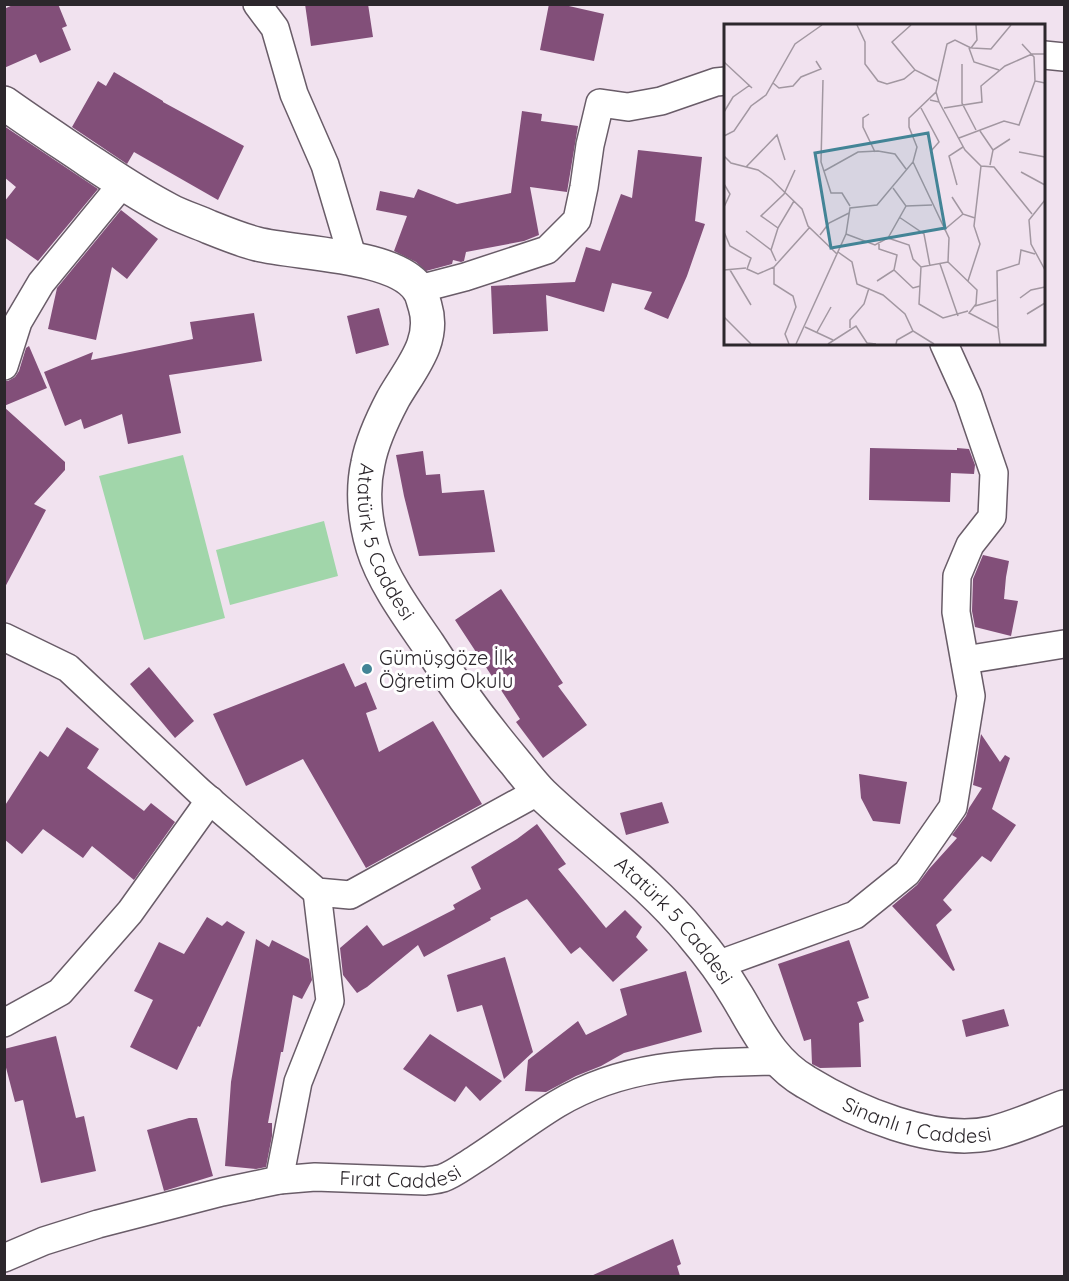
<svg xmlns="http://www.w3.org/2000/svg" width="1069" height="1281" viewBox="0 0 1069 1281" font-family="Quicksand,sans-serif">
  <rect width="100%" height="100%" fill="#f1e2ef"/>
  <path fill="#a1d6aa" d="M183,455L225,618L144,640L99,476Z
    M324,521L338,576L230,605L216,550Z"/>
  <path fill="#824f79" d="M15,4H58L67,26L62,28L71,50L40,63L36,54L4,68V9Z
    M305,4H368L373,37L311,46Z
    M549,4H560L604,14L594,61L540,50Z
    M114,72L163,101V102L244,146L218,200L134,152L127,164L72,127L98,81L106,86Z
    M522,111L542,114L541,121L578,126L567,192L530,187L539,235L524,241L466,252L464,261L461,262L453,260L452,264L426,271L416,262L394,251L407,216L376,210L380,191L414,198L418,189L457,204L511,193Z
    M4,126L98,189L38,261L4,237V202L16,187L4,177Z
    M638,150L702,157L695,221L705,224L687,276L668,319L644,309L652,292L612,283L604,312L546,295L548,331L493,334L491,286L575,282L586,247L600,251L621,194L632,198Z
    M121,210L158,239L127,279L112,267L96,340L48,329L57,288Z
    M379,308L389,345L356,354L347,316Z
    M254,313L262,361L169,375L181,433L128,444L122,414L84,429L81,419L65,426L44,372L93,352L91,360L193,339L190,322Z
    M29,346L47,388L4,406V381H8L15,377L19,371L26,348Z
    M4,407L65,462V470L34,504L46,510L4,589Z
    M870,448L957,450V448L969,449L975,465L974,474L951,473L950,502L869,500Z
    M423,451L426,475L440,474L442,493L484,490L495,552L419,556L404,496L396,455Z
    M983,555L1009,561L1006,577L1004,599L1018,601L1011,636L975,627L972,611L973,579Z
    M501,589L563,683L558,686L587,725L543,758L516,722L520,719L455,620Z
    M344,663L355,687L366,682L377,709L366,713L379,752L433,721L482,804L366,868L303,759L246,786L213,714Z
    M149,667L194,721L175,738L130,684Z
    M67,727L99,749L87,768L144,811L151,803L175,822L134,880L92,846L83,858L43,829L22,854L4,839V807L40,751L48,757Z
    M981,734L1000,762L1005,755L1010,758L992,809L1016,825L991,862L982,856L943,900L952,910L936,925L955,970L953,971L892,906L917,885L929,869L957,838L952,835L966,816L969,808L982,788L973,785Z
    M859,774L907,782L900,824L873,821L861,798Z
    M662,802L669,823L626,835L620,813Z
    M537,824L566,864L558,869L606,928L625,910L642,927L636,937L648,950L613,982L580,947L571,954L527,899L490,918L491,920L424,957L418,945L367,987L357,993L343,975L340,948L367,925L383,946L455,909L453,905L481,889L471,867L517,839Z
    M207,917L222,926L227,921L245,932L200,1027L198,1026L177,1070L130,1047L153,1000L134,991L159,942L184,954Z
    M256,939L269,947L272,940L309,959L312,980L302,999L293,995L283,1052H281L268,1123H272V1136L266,1167L256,1169L225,1166L231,1082Z
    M849,940L869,998L857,1002L864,1021L859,1023L861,1067L820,1068L812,1064L811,1039L804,1041L778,964Z
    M505,957L533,1052L504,1079L482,1005L457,1012L447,975Z
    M686,971L702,1032L624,1053L601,1066L576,1076L546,1092L525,1091L528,1060L578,1021L586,1035L627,1015L620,989Z
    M1004,1009L1009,1026L966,1037L962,1020Z
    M430,1034L479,1066L502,1081L480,1101L466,1086L455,1102L403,1069Z
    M56,1036L76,1118L84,1116L96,1171L41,1183L23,1100L15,1102L4,1060V1049Z
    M189,1118H197L213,1176L164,1191L147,1130Z
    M673,1239L681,1264L677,1266L680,1276H591Z"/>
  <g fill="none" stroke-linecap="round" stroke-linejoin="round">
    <g stroke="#695c68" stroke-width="30">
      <g id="minor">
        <path d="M257,4L275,28L294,94L325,165L353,259"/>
        <path d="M1044,55L1064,57"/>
        <path d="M419,289L465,277L547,250L577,220L584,187L590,145L600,103L628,107L661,101L716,82L726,81"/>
        <path d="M4,366L18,322L41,283L123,183"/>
        <path d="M4,637L68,668L200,792L317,892L350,895L539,791"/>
        <path d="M965,660L1064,644"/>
        <path d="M717,965L855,915L907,873L953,807L971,696L956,612L957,576L970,545L992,517L994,473L968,397L944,344"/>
        <path d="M4,1023L60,992L130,912L210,800"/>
        <path d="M279,1180L298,1082L330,1001L317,892"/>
        <path id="s1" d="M4,1258L44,1241L98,1224L222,1192L279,1180L315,1177L425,1181C431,1180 437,1180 443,1178C454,1174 464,1166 474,1160C502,1142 529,1121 557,1104C627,1062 701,1063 778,1061"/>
      </g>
    </g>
    <g stroke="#695c68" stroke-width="36">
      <g id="major">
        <path id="s2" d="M4,103C32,123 61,142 89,161C115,178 141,196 169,210C182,217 196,221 209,227C224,233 241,240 257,244C296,254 397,254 419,290C422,294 423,300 425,306C436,342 410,369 393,399C383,418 372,441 368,463C362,490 365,521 373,548C383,581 408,615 428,644C454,685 483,724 514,761C523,772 532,784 542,794C591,841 649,881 692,934C709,954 724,974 737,996C757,1029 771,1062 806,1082C855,1112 934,1146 992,1133C1017,1127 1040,1116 1064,1107"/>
      </g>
    </g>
    <use href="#minor" stroke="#fff" stroke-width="27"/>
    <use href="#major" stroke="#fff" stroke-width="33"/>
  </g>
  <circle fill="#438496" stroke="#fff" stroke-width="2" cx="367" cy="669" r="6"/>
  <g text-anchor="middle" stroke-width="6" stroke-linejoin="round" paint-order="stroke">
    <g font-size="20" fill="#2c272c" stroke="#fff">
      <text dy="7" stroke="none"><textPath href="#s2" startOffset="734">Atatürk 5 Caddesi</textPath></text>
      <text dy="7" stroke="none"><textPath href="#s2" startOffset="1220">Atatürk 5 Caddesi</textPath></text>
      <text dy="7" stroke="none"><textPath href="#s2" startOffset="1550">Sinanlı 1 Caddesi</textPath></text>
      <text dy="7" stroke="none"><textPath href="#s1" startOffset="408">Fırat Caddesi</textPath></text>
    </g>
    <g font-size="20" fill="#2c272c" stroke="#fff" text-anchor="start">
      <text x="379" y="665">Gümüşgöze İlk<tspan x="379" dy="23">Öğretim Okulu</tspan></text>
    </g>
  </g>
  <g transform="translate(724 24)">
    <rect width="321" height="321" fill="#f1e2ef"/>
    <path fill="none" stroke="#a297a1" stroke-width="1.5" d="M133,1L141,18V40L154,57L163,60L180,55L191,46M187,1L168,18L191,46L213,57M298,20L310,33L311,57L321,59M245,24L250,38L275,46M248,24L267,25L287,1M0,38L28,64M238,40V79L252,106M99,56L97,138L107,169H118L126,182M49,59L55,64L69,62L77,53L97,45L92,37M206,76L215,78L212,68M215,78L241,126L257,142L270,143L308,190M197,84L215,118L207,127M220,84L258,78L257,62L281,42L308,30H321M0,88L9,73L26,61M145,90L139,94V103L151,128M256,107L269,126M0,112L10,107L27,82L42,71L71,20L98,1M235,114L280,97L295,101L311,57M295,128L321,133M0,132L7,139L34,146L47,155L78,185L84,202L113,230M189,138L225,214L224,238L253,266L252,280L245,289L274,304L276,320M266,141L269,126L286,115M22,143L53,111L61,136M100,147L134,128L154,127L171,130L182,145M297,148L321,161M0,160L6,170L0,183M233,161L225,132L239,123M228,173L239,190M321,176L305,196L307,220L321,246M70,177L54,204L37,192L60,170L71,146M182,182L208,181M175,193L200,210L206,242M220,206L239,190L251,194M22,207L47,226L52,237M0,208L6,222L27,234L23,245L34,250L50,243M122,210L151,221L164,214L182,182L169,164M96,211L105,199L125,189M164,214L185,221L189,235L197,243L224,238M47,226L54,204M114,228L128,238L133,260L159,271L181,290L189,307L210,320M216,240L234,292M197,243L195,280L219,294L244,287M0,246L22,244M6,246L27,281M170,246L189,264L196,262M153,257L170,246L173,231L155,225V220M244,257L256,220L250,202L257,142M296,274L307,266L321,263M251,282L272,276M303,290L321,279M0,293L27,320M81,303L109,316M274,303L273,247L295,240L297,226L311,230M126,304V296L140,280L145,264M93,308L107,283M65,320L61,310L72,283L69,272L50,260V243L86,203M72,320L122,210L126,184L153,181L189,138L193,123L185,103V94L212,68L223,20L231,16L247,24L253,16L252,1M104,320L132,302L143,319L152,320M172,320L173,316L189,307"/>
    <path fill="#438496" fill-opacity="0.15" stroke="#438496" stroke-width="3" d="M204,109L221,204L107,224L91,129Z"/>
    <rect width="321" height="321" fill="none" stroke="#2c272c" stroke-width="3"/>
  </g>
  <rect width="1069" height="1281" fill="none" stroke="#2c272c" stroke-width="12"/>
</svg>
